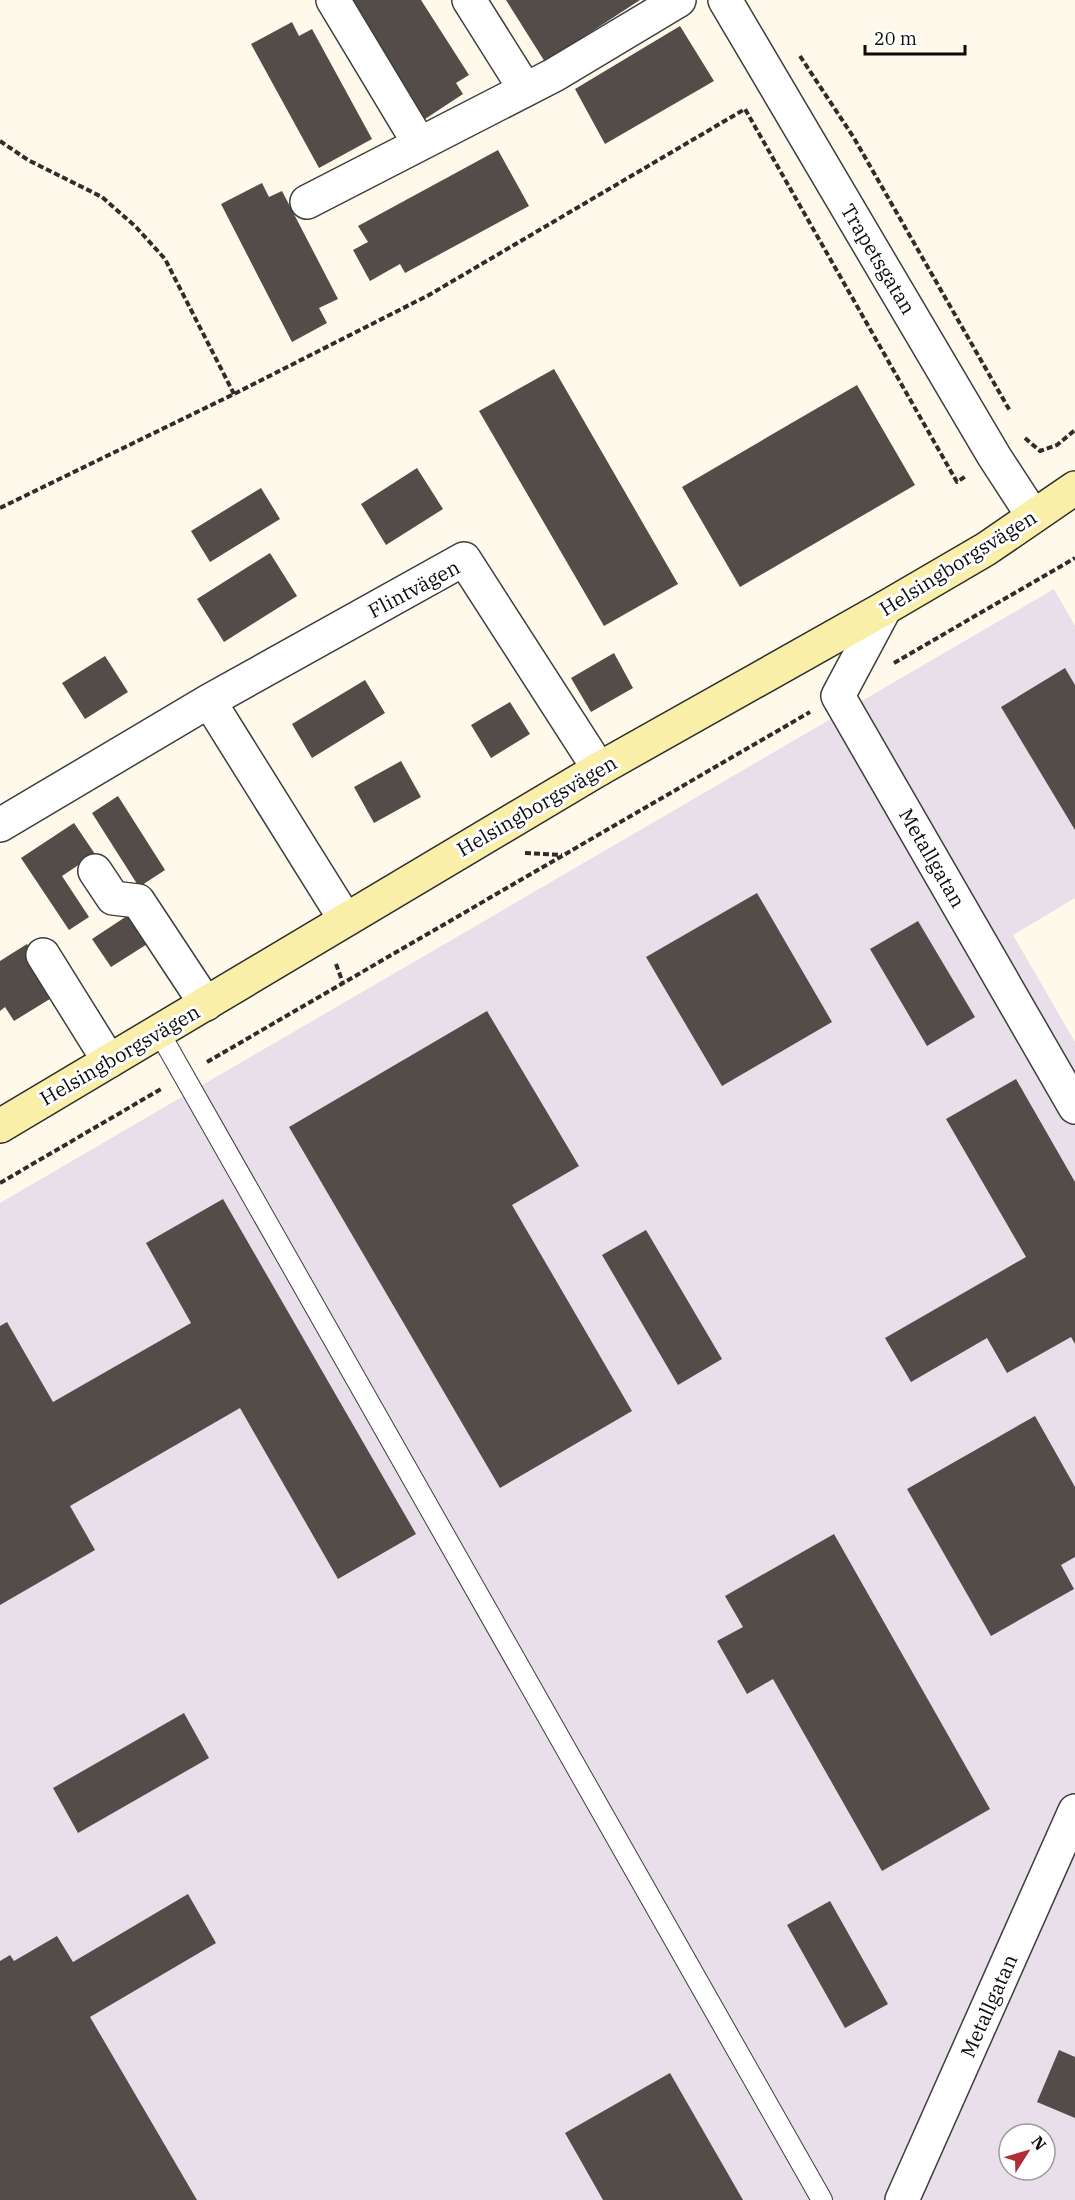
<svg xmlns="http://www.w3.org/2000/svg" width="1075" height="2200" viewBox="0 0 1075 2200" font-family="'IBM Plex Serif',serif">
  <rect width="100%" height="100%" fill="#fef9ea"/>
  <path fill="#e8dfea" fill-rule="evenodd" d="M1054,589L1075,626V898L1013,935L1075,1042V2200H0V1203ZM1009,2134H1045V2170H1009Z"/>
  <path fill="#534c48" d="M348,0H421L469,75L456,83L463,94L425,119Z
    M506,0H640L545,62Z
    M292,22L299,36L312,29L372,139L319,168L251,44Z
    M680,26L714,81L605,144L575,89Z
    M498,150L529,206L405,273L400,264L370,281L353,250L368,242L358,226Z
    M262,183L269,197L282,191L338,299L319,308L327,323L292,342L221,204Z
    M554,369L678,584L604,626L479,411Z
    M857,385L915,485L740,587L682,487Z
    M417,468L443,509L386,545L361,504Z
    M261,488L280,519L210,562L191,531Z
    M270,553L297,596L224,642L197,599Z
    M614,653L633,688L591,712L571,678Z
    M105,656L128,692L85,719L62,683Z
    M1065,668L1075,685V830L1001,707Z
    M365,680L385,713L312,758L292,724Z
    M510,702L530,734L491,758L471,725Z
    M401,761L421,797L374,823L354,787Z
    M118,796L165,870L139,887L92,813Z
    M74,823L95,854L62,876L89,917L69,930L21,858Z
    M757,893L832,1022L722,1086L646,957Z
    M133,912L152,941L111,967L92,939Z
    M918,921L975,1017L927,1046L870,949Z
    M27,944L58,994L14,1021L5,1007L0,1011V961Z
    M487,1011L579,1166L512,1205L632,1411L500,1488L289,1127Z
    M1016,1079L1075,1182V1344L1071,1337L1007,1373L987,1338L911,1382L885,1338L1026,1257L946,1119Z
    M223,1199L416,1534L338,1579L240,1408L70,1506L95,1550L0,1605V1326L7,1322L53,1402L191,1323L146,1243Z
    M646,1230L722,1359L678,1385L602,1255Z
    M1035,1416L1075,1487V1557L1061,1565L1074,1589L991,1636L907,1489Z
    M834,1534L990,1809L882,1871L773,1679L747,1694L717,1641L743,1627L725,1596Z
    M184,1713L209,1758L78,1833L53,1788Z
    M188,1894L216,1943L90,2017L197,2200H0V1961L10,1955L14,1961L57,1936L73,1962Z
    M830,1901L888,2004L845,2028L787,1925Z
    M1059,2050L1075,2057V2118L1037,2102Z
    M670,2073L743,2200H603L565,2133Z"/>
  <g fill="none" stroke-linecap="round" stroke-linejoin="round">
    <g stroke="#3e3e3e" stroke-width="22">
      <path id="lane" d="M159,1032L822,2200"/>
    </g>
    <g stroke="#3e3e3e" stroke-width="36">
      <path id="street" d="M333,0L419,143
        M469,0L525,89
        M725,0L994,456L1033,516
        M307,202L554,75L679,0
        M885,608L838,696L1075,1107
        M209,701L345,919
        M0,825L209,701L464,559L599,769
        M95,871L113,898L138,901L206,1004
        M43,955L109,1061
        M902,2200L1075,1811"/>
    </g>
    <g stroke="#2d2d2d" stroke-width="36">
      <path id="secondary" d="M0,1126L599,769L885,608L986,549L1075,488"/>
    </g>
    <path stroke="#2d2d2d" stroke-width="4" stroke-dasharray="6 3" stroke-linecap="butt" d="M800,56L854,138L1010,411
      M0,141L28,160L102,197L136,227L165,259L234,394
      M1025,438L1040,451L1057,445L1075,430
      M0,508L234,394L429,295L745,109L957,482L966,476
      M894,663L1075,558
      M525,853L562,855
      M336,964L343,983
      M207,1062L810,712
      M0,1183L161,1089"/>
    <use href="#lane" stroke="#fff" stroke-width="20"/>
    <use href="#street" stroke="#fff" stroke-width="33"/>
    <use href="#secondary" stroke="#faefa8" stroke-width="33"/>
  </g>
  <g text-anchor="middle" stroke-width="6" stroke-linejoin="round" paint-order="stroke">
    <g font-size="20" fill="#0b0b0b" stroke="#fff">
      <text transform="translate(878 259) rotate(59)" y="7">Trapetsgatan</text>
      <text transform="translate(958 563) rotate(-32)" y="7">Helsingborgsvägen</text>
      <text transform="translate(414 589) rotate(-28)" y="7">Flintvägen</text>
      <text transform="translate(537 806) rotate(-30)" y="7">Helsingborgsvägen</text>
      <text transform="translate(932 858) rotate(60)" y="7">Metallgatan</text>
      <text transform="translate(120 1055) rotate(-30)" y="7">Helsingborgsvägen</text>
      <text transform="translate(989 2006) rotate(-66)" y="7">Metallgatan</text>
    </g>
  </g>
  <g transform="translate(1027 2152) rotate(53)"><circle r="28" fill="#ffffff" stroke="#9d9d9d" stroke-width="1.5"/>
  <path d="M0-4.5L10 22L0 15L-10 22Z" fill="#b22c36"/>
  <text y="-9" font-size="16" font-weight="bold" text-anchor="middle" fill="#0b0b0b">N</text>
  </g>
  <path d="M865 45v9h100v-9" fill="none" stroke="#0b0b0b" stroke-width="3"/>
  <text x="874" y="45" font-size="18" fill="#0b0b0b" stroke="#ffffff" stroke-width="4.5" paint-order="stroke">20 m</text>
</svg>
